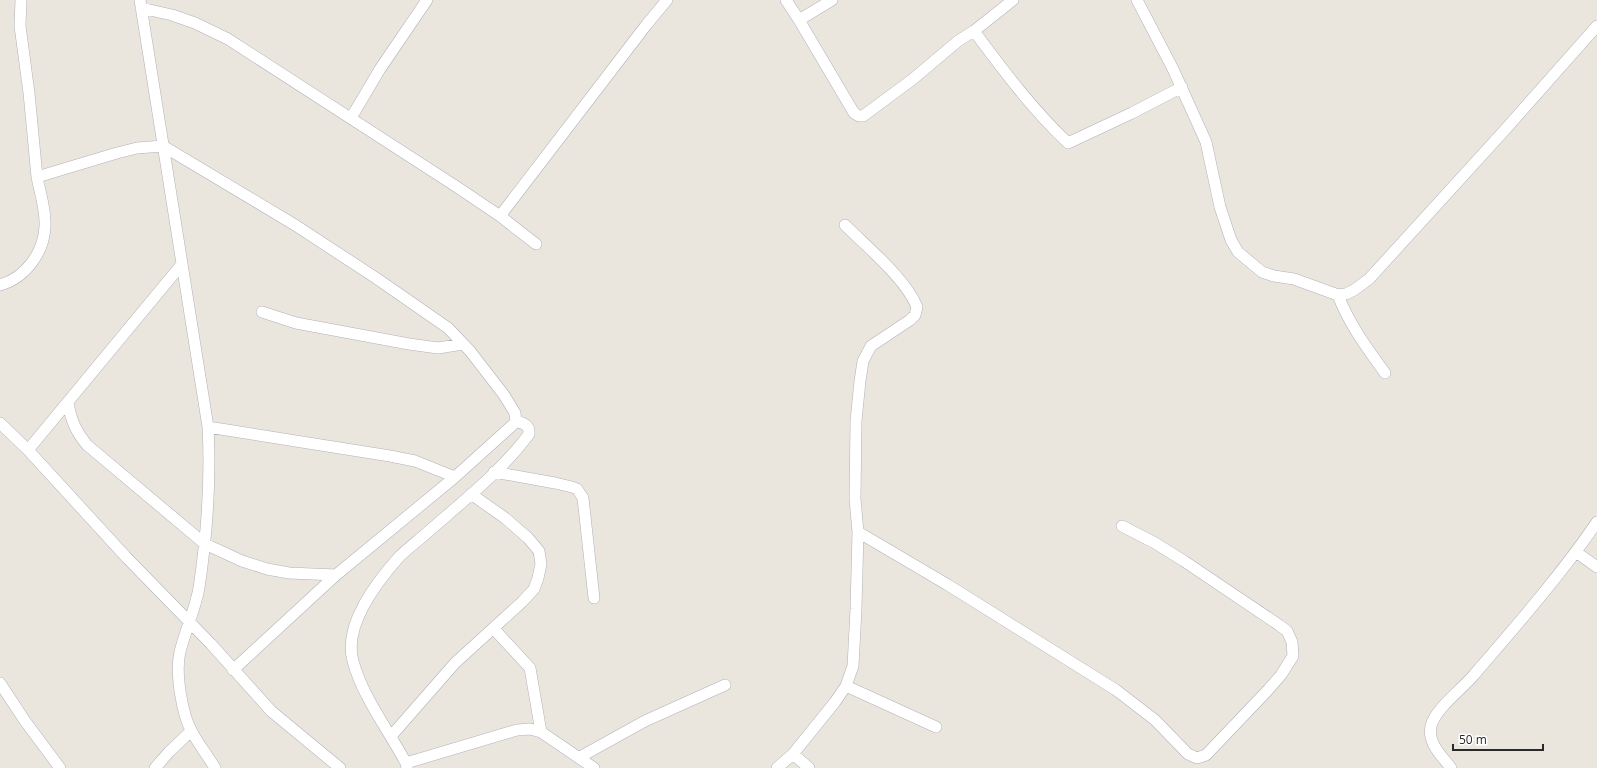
<svg xmlns="http://www.w3.org/2000/svg" width="1597" height="768" viewBox="0 0 1597 768" font-family="'Open Sans',sans-serif">
  <rect width="100%" height="100%" fill="#eae5dd"/>
  <g fill="none" stroke-linecap="round" stroke-linejoin="round">
    <g stroke="#b0b2bb" stroke-width="12">
      <path id="minor" d="M21,0L20,26L29,93L37,177
        M140,0L208,427C211,482 207,534 199,588C195,610 185,631 180,652C175,672 182,715 192,732C199,745 208,756 215,768
        M786,0L799,20L832,0
        M1137,0L1173,69L1206,142L1220,207L1231,240L1238,252L1262,272L1274,276L1294,279L1338,295L1346,294L1354,290L1369,279L1503,132L1597,26
        M141,8L172,15L195,23L228,39L457,187L500,216L536,244
        M799,20L854,113L859,116H863L913,79L958,41L974,31L1013,0
        M974,31C1003,70 1032,109 1068,143L1132,113L1182,87
        M351,118L380,69L427,0
        M500,216L647,24L667,0
        M0,285C25,278 44,253 45,226C46,210 40,193 37,177L117,153L137,148L163,146L295,225L376,278L448,328L470,351L504,395L515,413L516,422C524,422 530,426 529,434C503,470 462,502 429,531C419,540 408,548 399,557C376,583 343,625 353,661C362,696 389,731 406,763L407,768
        M1338,295C1349,324 1367,348 1385,373
        M262,312L296,323L409,344L438,348L463,344
        M68,403C71,420 76,432 87,445L205,544L242,561L267,569L289,573L336,575
        M0,423L28,450L127,558L211,644L271,711L340,768
        M208,427L390,456L415,461L455,477
        M28,450L182,264
        M494,472L555,483L572,487L577,489L583,498L594,598
        M858,532L948,585L1116,690L1155,720L1188,754L1197,758L1206,755L1267,691L1281,675L1293,656L1292,642L1287,631L1279,625L1184,561L1155,543L1122,526
        M1576,552L1597,567
        M494,629L530,668L541,732
        M233,670L336,575L455,477L516,422
        M0,683L25,721L60,768
        M846,686L936,727
        M392,735L455,663L522,602L534,589L538,578L541,564L539,551L528,538L505,518L471,494
        M793,754L809,768
        M580,757L645,721L725,685
        M406,763L517,730L530,729L541,732L594,768
        M155,768L169,752L191,731
        M777,768L793,754L835,702L846,686L853,666L856,609L858,532L855,499L856,421L860,381L863,361L871,346L910,320L915,315L917,307C906,279 867,247 845,225
        M1451,768C1442,756 1427,743 1431,726C1435,709 1461,690 1473,676C1516,626 1560,576 1597,522"/>
    </g>
    <use href="#minor" stroke="#fff" stroke-width="11"/>
  </g>
  <path d="M1453 744v6h90v-6" fill="none" stroke="#292929" stroke-width="2"/>
  <text x="1459" y="744" font-size="12" fill="#292929" stroke="#ffffff" stroke-width="3" paint-order="stroke">50 m</text>
</svg>
